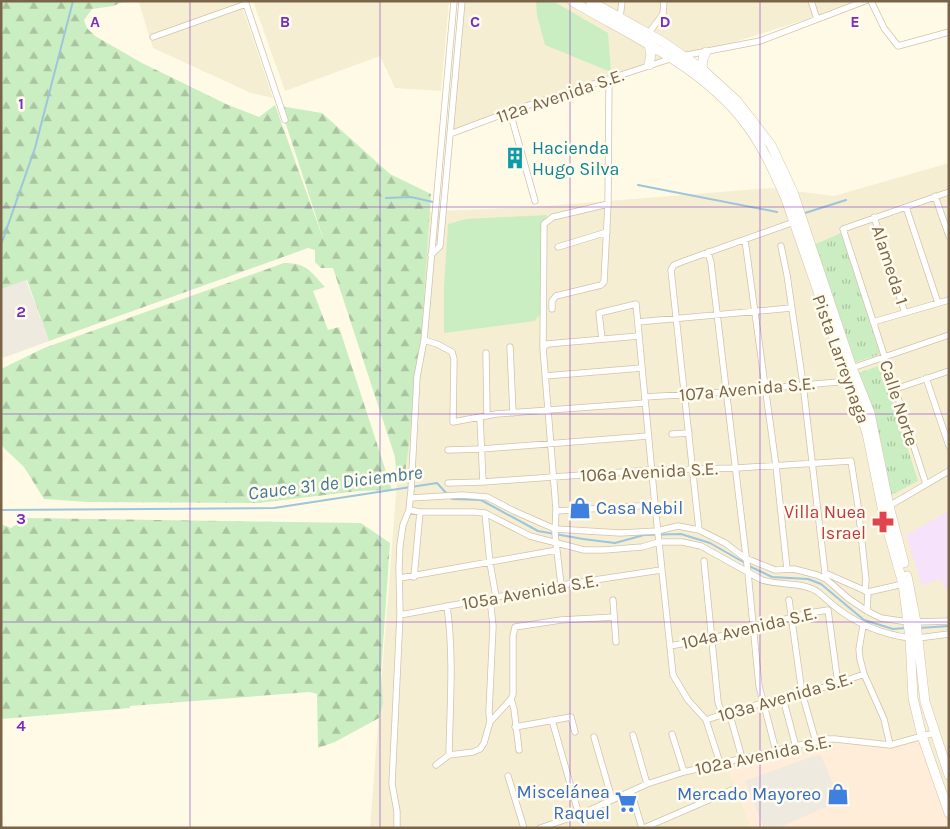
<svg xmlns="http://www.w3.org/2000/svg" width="950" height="829" viewBox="0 0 950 829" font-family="Karla,sans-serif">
  <defs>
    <pattern id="forest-firs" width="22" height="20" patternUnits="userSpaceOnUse" patternTransform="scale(1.25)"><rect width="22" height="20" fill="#cbedc2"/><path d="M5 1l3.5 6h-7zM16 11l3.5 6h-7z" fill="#aac4a0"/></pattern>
    <pattern id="park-tufts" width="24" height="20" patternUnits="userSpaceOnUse" patternTransform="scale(1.25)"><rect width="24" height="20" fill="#cbedc2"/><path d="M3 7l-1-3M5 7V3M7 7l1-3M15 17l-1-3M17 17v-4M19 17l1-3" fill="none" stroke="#aac4a0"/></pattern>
  </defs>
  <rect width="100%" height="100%" fill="#fefae6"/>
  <path fill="#f6eed3" d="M145,1H240L273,98L251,93L153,48L139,3Z
    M253,1H449L441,91L395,88L380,56L285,91Z
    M460,1H864L508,114L451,134Z
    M949,163V828H370L418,212L533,207L770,188L834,196Z"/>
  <path fill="#ffecd9" d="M835,741L871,744L891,750L919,741L949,828H751L728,770L832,749Z"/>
  <path fill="#eeeae0" d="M26,280L49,341L3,358L1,352V289Z
    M821,755L840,801L778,828H764L745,781L813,756Z"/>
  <path fill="#f7e2fb" d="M949,511V593L940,579L922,586L906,535Z"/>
  <path fill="#cbedc2" d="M553,1L608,33L611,72L545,45L537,15L536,2Z
    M547,215L543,310L535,321L444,333V287L448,224L466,219Z"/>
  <path fill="url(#forest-firs)" d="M1,1H125L113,6L92,9L84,20L87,28L95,36L142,63L226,104L259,117L275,105L325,244L280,106L322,113L390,174L431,194L420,358L404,482L397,483L395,457L333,268H321L315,262V250L308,248L49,341L27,280L1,289Z
    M284,263C307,263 310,271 325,287L313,291L328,330L339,327L392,490L358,491L259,503L87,502L44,499L24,467L5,449L1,444V369L44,348Z
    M27,518L361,523L390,543L381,673L383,703L379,718L335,742L318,748L317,694L310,692L130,706V708L1,719V524L11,528Z"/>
  <path fill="url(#park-tufts)" d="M841,233L880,354L847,365L811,246Z
    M881,365L918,481L891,495L858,373Z"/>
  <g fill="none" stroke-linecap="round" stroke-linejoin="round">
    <path stroke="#9dc5dc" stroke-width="2" d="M638,185L777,212
      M386,198L411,197L433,202
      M805,213L846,200
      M1,245L35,148L73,1
      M450,497L452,499L481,500L538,531L583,539L615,543L644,535L681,534L710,543L745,563
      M1,510L274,508L437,483L447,494
      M749,566L772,577L808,579L821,584L864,620L893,629L906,628
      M919,628L949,626"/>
    <g stroke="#d1c3aa" stroke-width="7">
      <path id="street" d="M245,1L285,120
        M811,1L817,19
        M871,1L884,28L898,46L949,32
        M620,18L622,1
        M648,34L663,14L664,1
        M153,37L246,4
        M682,56L760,41L865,1
        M510,112L535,201
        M450,134L514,110L673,58
        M935,196L949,236
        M906,207L938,303
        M874,217L905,313
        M745,240L776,466L787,569
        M781,246L787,275L803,384L825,573L868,592L903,584
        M558,247L607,232
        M708,252L711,263L748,573L759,686L776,751
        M431,255L440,246L462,1
        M552,309V301L556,296L601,285L604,282L608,204L609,79
        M638,322L791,308
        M873,322L949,300
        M602,339L599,313L636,304L655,505L673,675L688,700L706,720L720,763
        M424,340L437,344L452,352L454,359L453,422L496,414L645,403
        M510,347L513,413
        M543,348L544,224L553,217L608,204
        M486,353L487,416
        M849,369L949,335
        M545,376L642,368
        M926,378L949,446
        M895,389L949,371
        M645,397L727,392L849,381
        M480,418L483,482
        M672,434L689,433
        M448,450L481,449L648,436
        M448,483L483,482L651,470L736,468L851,461L858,506L866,580L865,591
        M926,484L843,229L949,192
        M410,498L462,495L487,497L514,511L555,529L620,533L657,531L678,526L699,530L725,543L745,558L775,570L794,569L817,575L826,579L849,599L867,611L881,618L908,622
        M889,506L949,471
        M409,510L420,512H474L485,513L530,536L584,550H604L642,547L659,542H682L701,546L762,580C781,586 801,581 818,592C823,596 828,601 833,605C856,624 880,634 910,638
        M556,511L655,505
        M485,513L490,563L496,597
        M699,530L671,270L674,265L684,261L794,222
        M704,561L718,702L722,714
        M414,577L420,512
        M400,578L557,550
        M561,585L555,534L556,509L543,348L547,344L639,336
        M490,598L493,626L489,712L490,722
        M613,600L616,642
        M789,600L802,693L816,742
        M447,606C454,656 450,705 449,755
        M867,611L868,592
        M400,615L561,585L661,570
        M916,622L949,621
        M863,626L859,649L860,659L864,674L884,719L890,745
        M918,638L949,634
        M670,646L713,638L809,613L828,610L838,684
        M783,698L796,747
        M511,699L514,709L519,750
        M729,712L742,758
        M552,720L579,815
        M706,720C758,701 813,694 864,674
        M515,727L571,717L575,732
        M672,734L684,772
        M633,735L647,784
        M594,737L612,799
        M436,765L449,755L473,752L480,749L484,743L490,722L511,699L513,694V636L515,627L561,620L614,617
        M508,776L524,828
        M631,791L642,828
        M397,828V811L392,784L400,615L399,568L400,545L403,525L409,510L411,491L417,377L424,340L454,1
        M540,828L579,815L647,784L684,772L826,739H835L890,745L934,733
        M644,828L734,789"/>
    </g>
    <g stroke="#d4c5a7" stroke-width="10">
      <path id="secondary" d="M572,1C633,37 706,68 748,127C764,149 775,174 786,199L867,433L884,517L903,584L910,638L913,698L922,736L949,813
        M590,1L663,42L702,69L737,101L771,145L793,192L852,368L870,413L889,506L904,563
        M649,45L651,54L649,65
        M702,69L703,59L706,52
        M907,576L916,622L925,702L949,775"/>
    </g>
    <use href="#street" stroke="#fff" stroke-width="5.5"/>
    <use href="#secondary" stroke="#fff" stroke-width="9"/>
  </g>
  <path fill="none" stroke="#7b2cbf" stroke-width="1" stroke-opacity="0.55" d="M190,1V828M380,1V828M570,1V828M760,1V828M1,207H949M1,414H949M1,622H949"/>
  <defs>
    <g id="building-bare" transform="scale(1.725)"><path d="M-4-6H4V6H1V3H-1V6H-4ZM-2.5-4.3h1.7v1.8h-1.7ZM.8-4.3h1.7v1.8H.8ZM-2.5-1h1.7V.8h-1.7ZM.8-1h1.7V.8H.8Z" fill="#0f9aa8" stroke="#fffcee" stroke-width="2.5" paint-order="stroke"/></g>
    <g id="shop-bare" transform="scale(1.725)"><path d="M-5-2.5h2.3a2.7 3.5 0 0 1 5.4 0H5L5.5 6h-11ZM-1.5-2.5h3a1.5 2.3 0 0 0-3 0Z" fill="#3f7fe0" stroke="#fffcee" stroke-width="2.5" paint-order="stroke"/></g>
    <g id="pharmacy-bare" transform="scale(1.725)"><path d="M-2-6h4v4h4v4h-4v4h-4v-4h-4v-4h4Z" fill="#e0444e" stroke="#fffcee" stroke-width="2.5" paint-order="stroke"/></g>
    <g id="supermarket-bare" transform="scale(1.725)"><path d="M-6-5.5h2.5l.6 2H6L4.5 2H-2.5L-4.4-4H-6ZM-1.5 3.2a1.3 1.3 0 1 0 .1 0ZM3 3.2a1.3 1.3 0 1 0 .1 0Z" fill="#3f7fe0" stroke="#fffcee" stroke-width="2.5" paint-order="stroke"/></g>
  </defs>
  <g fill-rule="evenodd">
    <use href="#building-bare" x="515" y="158"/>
    <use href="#shop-bare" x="580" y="508"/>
    <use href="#pharmacy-bare" x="883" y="522"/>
    <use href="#shop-bare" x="838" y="794"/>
    <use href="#supermarket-bare" x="626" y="802"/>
  </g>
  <g text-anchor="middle" stroke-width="5" stroke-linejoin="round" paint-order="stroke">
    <g font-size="18" fill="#7a6448" stroke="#fffcee">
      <text transform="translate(560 96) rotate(-19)" y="6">112a Avenida S.E.</text>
      <text transform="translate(890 265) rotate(72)" y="6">Alameda 1</text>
      <text transform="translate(841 359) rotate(70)" y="6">Pista Larreynaga</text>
      <text transform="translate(747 389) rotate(-5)" y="6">107a Avenida S.E.</text>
      <text transform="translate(899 403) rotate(72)" y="6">Calle Norte</text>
      <text transform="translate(649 472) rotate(-3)" y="6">106a Avenida S.E.</text>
      <text transform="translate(530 592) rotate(-10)" y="6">105a Avenida S.E.</text>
      <text transform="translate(749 628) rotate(-13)" y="6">104a Avenida S.E.</text>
      <text transform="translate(785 697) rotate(-16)" y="6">103a Avenida S.E.</text>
      <text transform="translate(763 755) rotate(-12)" y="6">102a Avenida S.E.</text>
    </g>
    <g font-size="18" fill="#0d838f" stroke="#fffcee" text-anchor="start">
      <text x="532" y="154">Hacienda<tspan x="532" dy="21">Hugo Silva</tspan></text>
    </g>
    <g font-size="18" fill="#366cbe" stroke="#fffcee" text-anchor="end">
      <text x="596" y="514" text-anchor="start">Casa Nebil</text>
      <text x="610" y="798">Miscelánea<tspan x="610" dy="21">Raquel</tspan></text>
      <text x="821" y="800">Mercado Mayoreo</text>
    </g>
    <g font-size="18" fill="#be3a42" stroke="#fffcee" text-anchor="end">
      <text x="866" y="518">Villa Nuea<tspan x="866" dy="21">Israel</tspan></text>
    </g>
    <g font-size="19" font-style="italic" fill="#427796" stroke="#fffcee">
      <text transform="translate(335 482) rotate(-7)" y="7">Cauce 31 de Diciembre</text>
    </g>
  </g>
  <g font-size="16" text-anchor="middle" font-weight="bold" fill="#7b2cbf" stroke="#fffcee" stroke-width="5" stroke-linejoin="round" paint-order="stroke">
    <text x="95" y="27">A</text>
    <text x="285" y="27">B</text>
    <text x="475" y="27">C</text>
    <text x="665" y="27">D</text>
    <text x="855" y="27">E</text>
    <text x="21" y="109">1</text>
    <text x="21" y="317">2</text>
    <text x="21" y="524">3</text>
    <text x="21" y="731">4</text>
  </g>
  <rect width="950" height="829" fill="none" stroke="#7a6448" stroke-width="5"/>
</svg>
